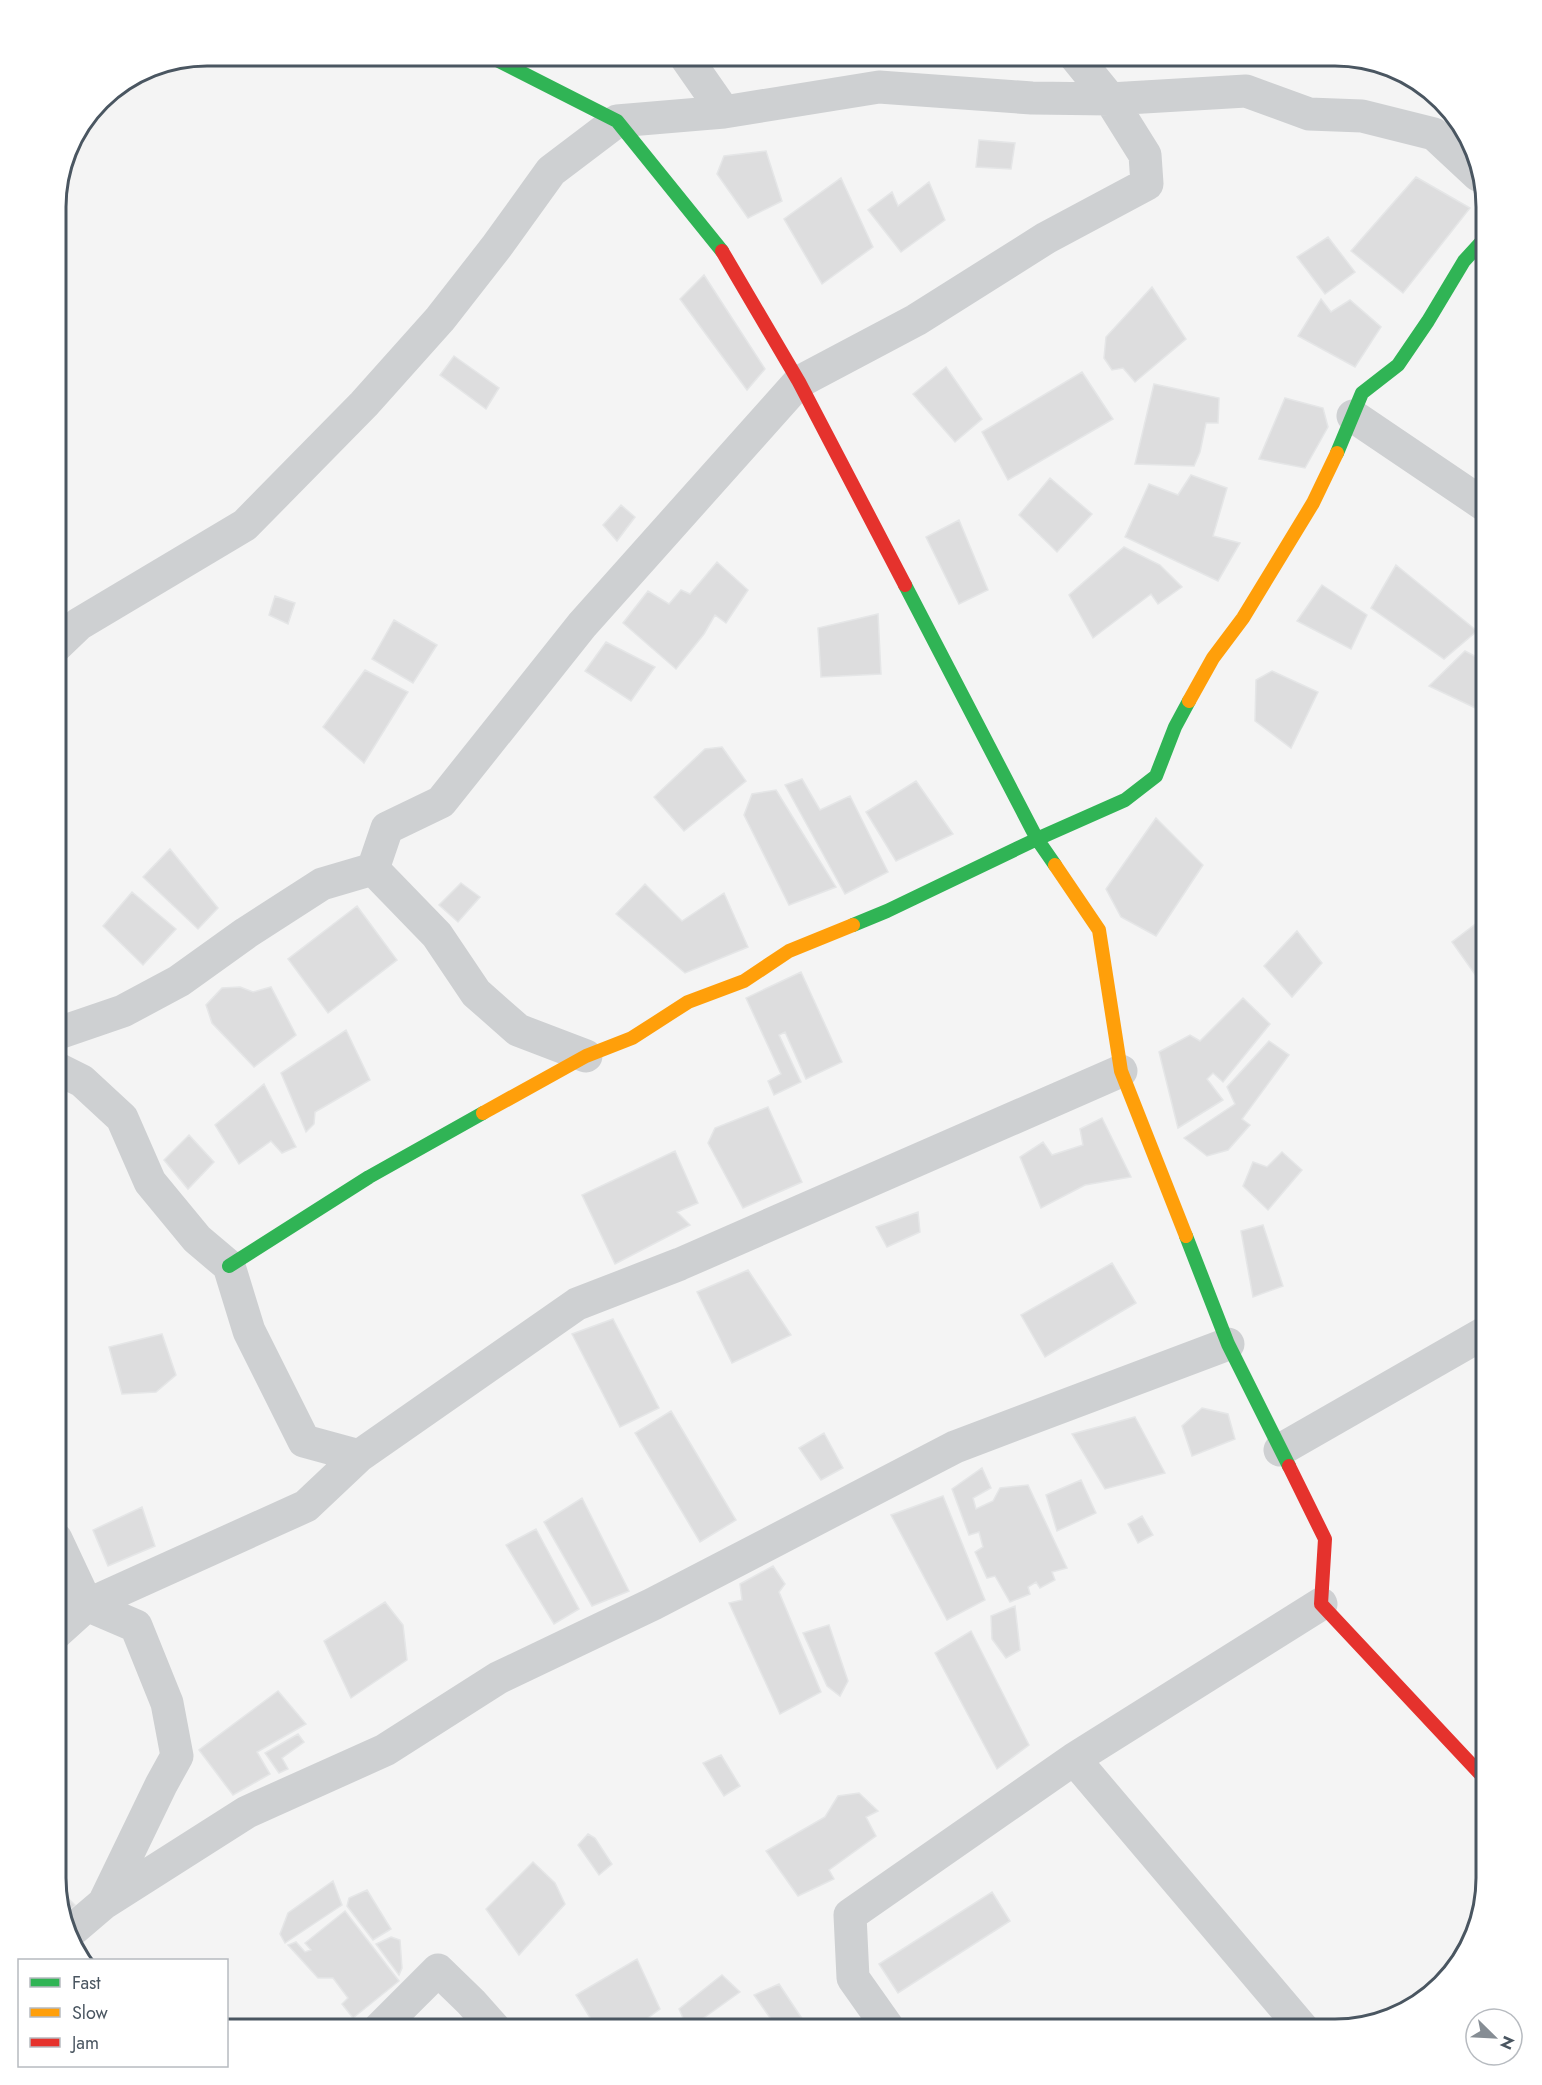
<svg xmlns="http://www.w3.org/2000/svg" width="1542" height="2085" viewBox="0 0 1542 2085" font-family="Jost,sans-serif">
  <rect width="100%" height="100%" fill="#f4f4f4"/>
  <path fill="#ddddde" stroke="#e5e6e7" stroke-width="1.5" d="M588,56H619L616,66Z
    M979,140L1015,143L1011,169L976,167Z
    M766,151L782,201L748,218L717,174L724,156Z
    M1416,177L1470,208L1403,293L1351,251Z
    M841,178L873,247L822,284L784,219Z
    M929,182L945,220L901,252L868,210L892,192L898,206Z
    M1328,237L1355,272L1325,294L1297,257Z
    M704,275L765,369L747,390L680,299Z
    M1152,287L1186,339L1135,382L1123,368L1112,370L1104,358L1106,337Z
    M1321,299L1331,312L1350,300L1381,327L1355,367L1298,336Z
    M454,356L499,388L486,409L440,375Z
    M946,367L982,419L955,442L913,394Z
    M1082,372L1113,419L1008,480L982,432Z
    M1154,384L1219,398L1218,423H1206L1200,452L1194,466L1135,464Z
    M1285,398L1323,408L1328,427L1305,468L1259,459Z
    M1191,475L1227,488L1213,536L1240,543L1218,581L1125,537L1149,484L1178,495Z
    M1050,478L1092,514L1057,552L1019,515Z
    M621,505L635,517L617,541L603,525Z
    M959,520L988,590L959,604L926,537Z
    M1124,547L1160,565L1182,587L1158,604L1151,594L1093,638L1069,595Z
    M717,562L748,590L726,623L715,615L704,634L676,669L623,623L648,591L669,604L681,590L690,594Z
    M1396,565L1477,631L1444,659L1371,608Z
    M1322,585L1367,615L1351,649L1297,621Z
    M275,596L295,603L288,624L269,615Z
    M878,614L881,674L821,677L818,628Z
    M394,620L437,645L413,683L372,659Z
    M606,642L655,667L631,701L585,671Z
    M1465,651L1486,662V713L1429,686Z
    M365,670L408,692L364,763L323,727Z
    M1272,671L1318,692L1291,748L1255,721L1256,680Z
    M722,747L746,781L684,831L654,797L705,749Z
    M802,779L820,810L850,796L888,872L845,894L785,785Z
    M916,781L953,834L896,861L866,812Z
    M776,790L836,887L789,905L744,815L752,794Z
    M1156,818L1203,865L1156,936L1121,917L1106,889Z
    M170,849L218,908L198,929L143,877Z
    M461,883L480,897L458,922L439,905Z
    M645,884L682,921L724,893L748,947L685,973L616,914Z
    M132,892L176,929L143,965L103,926Z
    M357,906L397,960L328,1013L288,959Z
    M1486,916V990L1452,942Z
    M1297,931L1322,963L1292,997L1264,966Z
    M801,972L842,1062L806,1079L785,1032L779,1035L801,1082L774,1095L768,1081L781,1074L746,998Z
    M240,987L253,992L271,987L296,1035L254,1067L212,1023L206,1005L222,988Z
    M1243,998L1270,1024L1223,1082L1213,1073L1207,1079L1223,1100L1178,1128L1159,1052L1190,1035L1200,1041Z
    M346,1030L370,1080L315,1112L314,1124L306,1132L281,1073Z
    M1269,1041L1289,1055L1242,1119L1250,1125L1228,1150L1207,1156L1184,1138L1235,1104L1227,1087Z
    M264,1084L296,1147L282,1153L271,1141L239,1164L215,1125Z
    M768,1107L802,1182L743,1208L708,1143L715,1128Z
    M1102,1118L1131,1177L1085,1185L1041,1208L1020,1157L1043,1142L1052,1155L1083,1145L1080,1129Z
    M189,1135L214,1162L188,1189L164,1160Z
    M675,1151L698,1203L677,1212L690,1225L615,1264L582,1195Z
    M1282,1152L1302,1170L1268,1210L1243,1186L1253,1162L1267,1167Z
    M918,1212L920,1232L887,1247L876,1227Z
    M1263,1225L1283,1286L1253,1297L1241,1231Z
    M1112,1263L1136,1303L1045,1357L1021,1315Z
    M748,1270L791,1335L732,1363L697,1292Z
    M613,1319L659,1408L620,1427L572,1334Z
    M162,1334L176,1375L156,1392L122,1394L109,1347Z
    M1202,1408L1228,1414L1235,1439L1192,1456L1182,1426Z
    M671,1411L736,1520L700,1542L635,1433Z
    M1135,1417L1165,1473L1105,1489L1072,1434Z
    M824,1433L843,1468L821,1480L799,1448Z
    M982,1468L991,1488L973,1498L976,1509L993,1501L1000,1488L1028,1485L1067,1568L1052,1572L1055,1580L1040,1588L1036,1582L1028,1587L1030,1594L1010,1602L995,1576L987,1578L975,1552L983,1547L979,1532L969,1535L952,1489Z
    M1081,1480L1096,1513L1057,1531L1046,1495Z
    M943,1496L985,1600L947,1620L891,1515Z
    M582,1498L629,1591L592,1606L544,1522Z
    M142,1507L155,1546L108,1566L93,1530Z
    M1142,1516L1153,1535L1138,1543L1128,1524Z
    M536,1529L579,1609L554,1624L506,1545Z
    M773,1566L785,1584L779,1592L821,1692L780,1714L729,1603L742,1600L740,1584Z
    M385,1602L403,1625L407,1660L351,1698L324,1641Z
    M1015,1606L1020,1650L1006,1658L992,1639L991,1616Z
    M829,1625L848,1681L840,1696L827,1686L803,1633Z
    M971,1631L1029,1745L997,1769L935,1653Z
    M278,1691L306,1724L257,1752L270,1774L233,1795L199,1750Z
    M298,1734L304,1742L282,1758L288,1769L279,1773L265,1753Z
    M721,1755L740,1786L724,1796L703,1763Z
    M859,1793L878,1811L866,1817L876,1836L829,1870L834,1879L798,1896L766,1851L825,1817L838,1796Z
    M588,1834L595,1838L612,1864L599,1875L578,1845Z
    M533,1862L555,1883L565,1904L519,1955L486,1909Z
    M333,1881L342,1905L285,1943L280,1934L288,1913Z
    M58,1889L75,1905L66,1915Z
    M367,1890L391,1929L373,1940L347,1906L349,1898Z
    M992,1892L1010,1921L898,1993L879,1964Z
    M345,1911L399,1981L353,2018L342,2004L348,1998L333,1978H318L288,1945L296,1942L305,1952L311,1950L305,1943Z
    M391,1937L400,1940L402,1968L399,1975L376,1944Z
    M637,1959L660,2009L633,2029H597L576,1995Z
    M722,1975L740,1992L688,2029L679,2009Z
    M779,1984L809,2029H778L754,1995Z
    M450,2019L458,2029H436Z"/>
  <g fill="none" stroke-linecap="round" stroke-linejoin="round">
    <path stroke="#ced0d2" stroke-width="33" d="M685,56L724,112
      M1353,416L1486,506
      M56,646L79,624L245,525L364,404L440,319L497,246L551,171L617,121L724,112L879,87L1032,98L1110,99L1246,91L1309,114L1362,116L1434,134L1478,175
      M373,869L387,828L441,802L582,625L799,382L916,320L1046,238L1147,184L1145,155L1110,99L1075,56
      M373,869L437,935L476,993L518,1030L586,1056
      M56,1034L123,1011L179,981L246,933L322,884L373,869
      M56,1068L82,1081L122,1118L150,1182L197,1239L229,1266L249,1331L304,1441L359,1456
      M1280,1450L1486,1332
      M56,1539L87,1605L136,1626L167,1703L177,1756L161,1785L104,1903
      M56,1633L87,1605L306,1506L359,1456L577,1304L680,1264L1121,1071
      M1074,1759L1303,2029
      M70,1932L104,1903L247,1812L385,1750L498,1678L653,1604L955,1447L1228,1344
      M379,2029L438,1970L471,2002L495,2029
      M889,2029L853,1978L850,1915L1074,1759L1321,1604"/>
    <path stroke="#30b455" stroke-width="14" d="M489,56L617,121L722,251
      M1337,453L1362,393L1398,365L1428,321L1464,261L1486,237
      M905,585L1037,839L1055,865
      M853,925L887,911L1037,839L1125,800L1156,776L1175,727L1189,701
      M1186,1236L1228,1344L1289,1466
      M229,1266L369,1177L483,1113"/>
    <path stroke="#ff9f0a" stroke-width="14" d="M1189,701L1213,658L1243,618L1313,503L1337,453
      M1055,865L1099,930L1121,1071L1186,1236
      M483,1113L586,1056L632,1038L688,1002L744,981L789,951L853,925"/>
    <path stroke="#e5322d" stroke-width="14" d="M722,251L799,382L905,585
      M1289,1466L1325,1539L1321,1604L1486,1780"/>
  </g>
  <path d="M0 0H1542V2085H0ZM207 66H1335A141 141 0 0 1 1476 207V1878A141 141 0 0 1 1335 2019H207A141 141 0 0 1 66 1878V207A141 141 0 0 1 207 66Z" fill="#fff" fill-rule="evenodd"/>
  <path fill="none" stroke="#4a5661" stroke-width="3" d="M207 66H1335A141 141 0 0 1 1476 207V1878A141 141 0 0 1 1335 2019H207A141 141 0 0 1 66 1878V207A141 141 0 0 1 207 66Z"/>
  <rect x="18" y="1959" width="210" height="108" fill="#ffffff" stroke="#b7bbc0" stroke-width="1.5"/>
  <rect x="30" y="1978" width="30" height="9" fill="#30b455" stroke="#b7bbc0" stroke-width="1.5"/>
  <text x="72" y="1989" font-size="18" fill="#4a5661">Fast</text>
  <rect x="30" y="2008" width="30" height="9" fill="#ff9f0a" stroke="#b7bbc0" stroke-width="1.5"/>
  <text x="72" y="2019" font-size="18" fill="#4a5661">Slow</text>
  <rect x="30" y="2038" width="30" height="9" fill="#e5322d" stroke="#b7bbc0" stroke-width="1.5"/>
  <text x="72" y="2049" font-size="18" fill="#4a5661">Jam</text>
  <g transform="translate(1494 2037) rotate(114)"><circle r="28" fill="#ffffff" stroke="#b7bbc0" stroke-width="1.5"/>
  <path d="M0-4.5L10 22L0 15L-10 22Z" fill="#868d94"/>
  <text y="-9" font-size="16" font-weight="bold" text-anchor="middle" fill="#4a5661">N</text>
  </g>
</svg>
